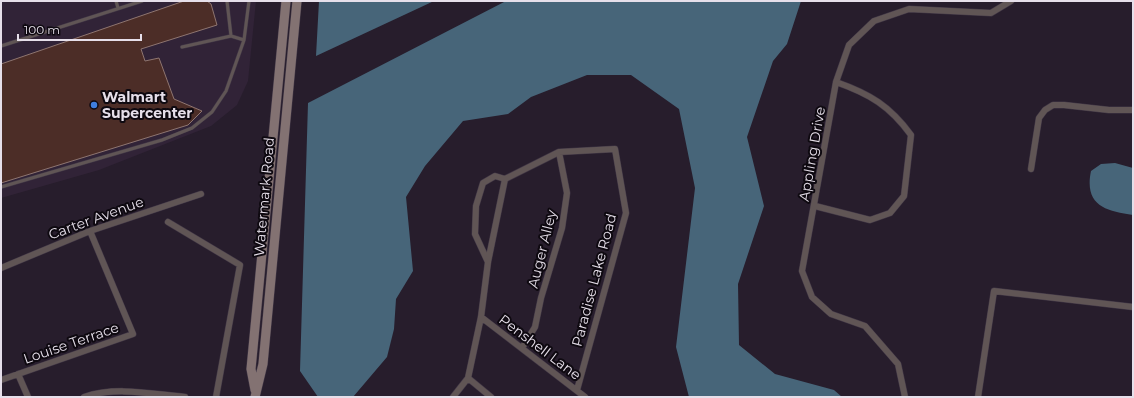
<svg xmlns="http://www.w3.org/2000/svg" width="1134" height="398" viewBox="0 0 1134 398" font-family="Montserrat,sans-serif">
  <rect width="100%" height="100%" fill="#271d2c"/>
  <path fill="#312337" d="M1,1H256L248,81L237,105L211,126L99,170L1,198Z"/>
  <path fill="#476579" d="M319,1H434L316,56Z
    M506,1H801L787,44L773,61L747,137L764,206L738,284L739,345L775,374L834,390L842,397H689L676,347L695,188L679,109L631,75H587L531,97L508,114L463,121L425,166L406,197L413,271L396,299L394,329L387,357L353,397H318L300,371L308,103Z
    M1115,163L1133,168V215C1105,211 1084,205 1091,171L1101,164Z"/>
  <path fill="#4c2d27" stroke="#8e7570" d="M184,1H207L211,4L217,25L141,49L145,61L159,58L174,99L202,111L188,125L1,183V64Z"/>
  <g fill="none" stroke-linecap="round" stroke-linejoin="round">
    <g stroke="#423847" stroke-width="4">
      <path id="lane" d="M116,1L118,8
        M227,1L231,36
        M1,46L142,1
        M182,47L231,36L244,40
        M1,187L162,140L192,128L212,112L226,91L244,40L249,1"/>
    </g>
    <g stroke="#423847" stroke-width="7">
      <path id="street" d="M1031,169L1039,118L1045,110L1053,105H1064L1109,110H1133
        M815,206L870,220L890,213L904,196L911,135C890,106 870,94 836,82
        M168,222L240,265L216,397
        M488,262L475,234L476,206L483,183L495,176L505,179
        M1,268L90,231L201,194
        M481,317L585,397
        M522,348L535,327L541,298L562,228L567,193L559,152
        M18,374L28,397
        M468,378L491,397
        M1,380L133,334L90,231
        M84,397C116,386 152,394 185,397
        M453,397L468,378L481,317L488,262L505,179L559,152L615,149L626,213L577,390
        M905,397L898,364L865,326L831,314L812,297L802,271L836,82L849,45L874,21L909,9L991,13L1011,1
        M978,397L994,291L1133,307"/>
    </g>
    <g stroke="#423847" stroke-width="10">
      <path id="secondary" d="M255,390L251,369L286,1
        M255,397L263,364L297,1"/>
    </g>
    <use href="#lane" stroke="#605555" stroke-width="3"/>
    <use href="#street" stroke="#605555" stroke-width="6"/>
    <use href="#secondary" stroke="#837272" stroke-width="9"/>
  </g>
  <circle fill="#3f7fe0" stroke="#0e0910" stroke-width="1.5" cx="94" cy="105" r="4"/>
  <g text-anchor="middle" stroke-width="4" stroke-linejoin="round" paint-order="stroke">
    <g font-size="14" font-weight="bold" fill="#e6dfea" stroke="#0e0910" text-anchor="start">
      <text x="102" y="102">Walmart<tspan x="102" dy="16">Supercenter</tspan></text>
    </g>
    <g font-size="14" fill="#e6dfea" stroke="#0e0910">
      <text transform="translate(812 154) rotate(-80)" y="5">Appling Drive</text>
      <text transform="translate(264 197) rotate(-85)" y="5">Watermark Road</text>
      <text transform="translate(96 218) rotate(-20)" y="5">Carter Avenue</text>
      <text transform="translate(542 249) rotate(-76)" y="5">Auger Alley</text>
      <text transform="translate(594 280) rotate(-75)" y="5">Paradise Lake Road</text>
      <text transform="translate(71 343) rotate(-19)" y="5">Louise Terrace</text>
      <text transform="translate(540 347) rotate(37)" y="5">Penshell Lane</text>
    </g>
  </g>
  <rect width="1134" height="398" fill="none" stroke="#e6dfea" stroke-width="4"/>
  <path d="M18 34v6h123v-6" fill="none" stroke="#e6dfea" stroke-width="2"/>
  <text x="24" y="34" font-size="12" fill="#e6dfea" stroke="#0e0910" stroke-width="3" paint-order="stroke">100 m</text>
</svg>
